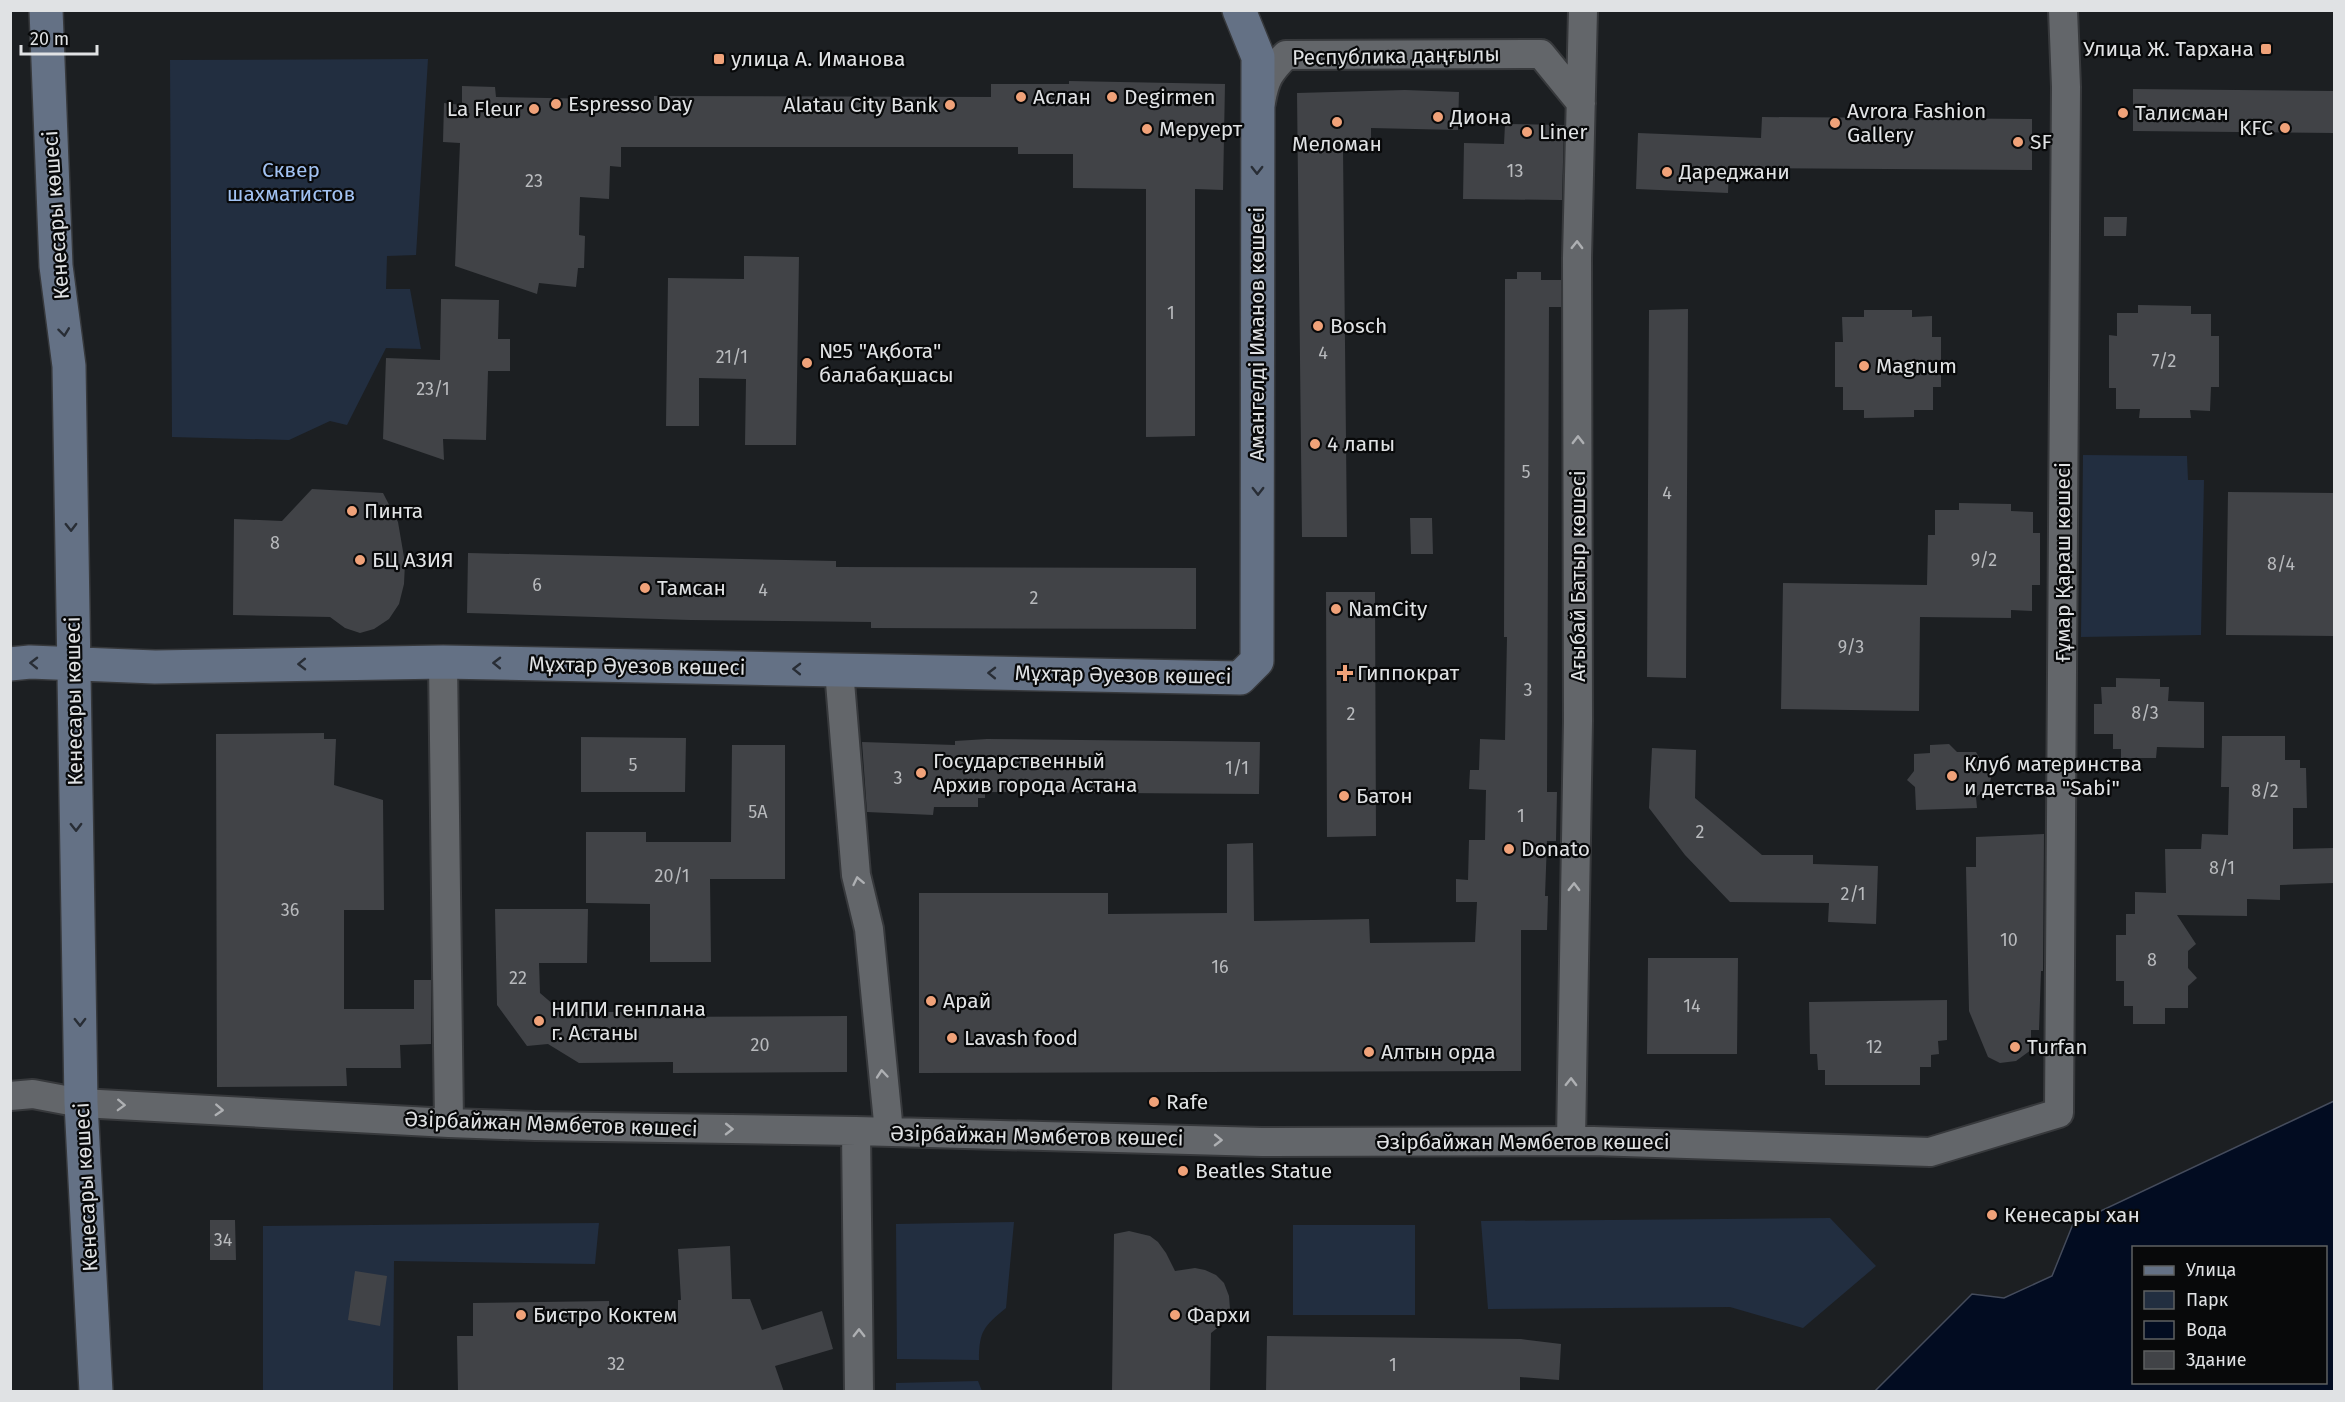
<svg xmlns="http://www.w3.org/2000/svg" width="2345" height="1402" viewBox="0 0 2345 1402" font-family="'Fira Sans',sans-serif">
  <rect width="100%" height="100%" fill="#1c1f22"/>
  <path fill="#222e40" d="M428,59L416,255L387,256L386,289H410L421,349L386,348L347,425L330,421L289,440L172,437L170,60Z
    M2083,455L2187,456L2188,480H2204L2201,635L2081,637Z
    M1830,1218L1876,1266L1803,1328L1730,1307L1488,1309L1481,1221Z
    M1014,1222L1006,1308C984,1326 979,1331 979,1360L897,1359L896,1224Z
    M599,1223L595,1264L394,1261L393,1392L263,1391V1226Z
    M1293,1225H1415V1315H1293Z
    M978,1381L982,1391H896V1383Z"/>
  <path fill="#020c21" stroke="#454c5c" stroke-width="1.5" fill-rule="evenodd" d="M2334,1101V1391H1875L1972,1294L2004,1298L2052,1276L2073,1224ZM2134,1248H2326V1382H2134Z"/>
  <path fill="#414347" d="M1069,81L1225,84L1223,190L1195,189V436L1146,437V189L1073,188V154H1018V147H621V167L610,166L609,199L580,197L579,235L585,236L584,268H578L576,287L539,283L537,294L455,266L460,143L443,142L444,103L462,105V86L495,87L496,97L654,100V96L991,97V84H1069Z
    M2133,89L2334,91V133L2133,131Z
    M1405,90L1459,92L1458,130L1371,128V148L1343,149L1347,537H1302L1297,93Z
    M1762,117L2032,119V170L1729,168L1728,193L1636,189L1638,133L1761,138Z
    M1505,124L1564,125L1562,200L1463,199L1464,143L1504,144Z
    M2104,217H2127L2126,236H2104Z
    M744,256L799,257L796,445H745L746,379L699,378V426H666L668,278L744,279Z
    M1517,272H1541V280H1561V307H1549L1547,792H1557L1556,841H1547L1545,896H1548L1547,930H1521V1071L919,1073V893H1108V914L1227,913V844L1253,843L1254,921L1369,919L1370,943L1475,942L1477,902H1456V879L1468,880L1469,840H1485L1486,790L1469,789L1470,770H1479L1480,739L1505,740L1507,637H1504L1505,279H1517Z
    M441,299L499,300L498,339H510V371H488L486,440L443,439L444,460L383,439L386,358L440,360Z
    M2138,305L2191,306V314H2211V336H2219V387H2211L2210,411L2190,410L2191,418H2139L2140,409H2116V388H2109V335L2117,336V313H2138Z
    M1688,309L1686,678L1647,677L1649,310Z
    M1864,310H1912V317L1932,316V337H1941V387H1933V410H1914V417L1864,418V410H1843V387H1835V342H1843L1842,317H1864Z
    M312,489L383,493L398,522L405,563L404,584L399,604L389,619L374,629L360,633L345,628L330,617L233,615L234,519L282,521Z
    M2228,492L2334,493V636L2226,635Z
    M1959,503L2011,504V511L2033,512V533H2040V585H2032V611L2011,610V618L1920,617L1919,711L1781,709L1783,583L1927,585L1928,535H1935V510H1959Z
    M1410,518H1432L1433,554H1411Z
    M468,553L836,561V567L1196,568V629L871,628V622L690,620L467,613Z
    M1326,592H1375L1376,836L1327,837Z
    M2116,678L2160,679V687H2169L2168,701L2204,702V748L2157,747L2156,758H2121V749H2113V734H2094V704H2102L2101,687H2116Z
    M324,733V739H336L334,785L383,800L384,910H344V1009H414V980H431V1044L400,1045L401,1068H346L347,1086L217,1087L216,734Z
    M2222,736H2285V760H2300V768H2306L2307,808H2293V849L2334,848V883L2280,885V900L2247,899V916L2177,915L2196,944L2188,951V968L2197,978L2188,986V1008H2165V1024H2133V1006H2124V981H2116V935H2126V914H2135V892L2166,893L2165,849H2201L2202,834L2228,835L2229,787H2221Z
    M581,737L686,738L685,792H581Z
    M987,739L1260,742L1259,794L985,792V798H978V807H934L933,815L867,812L862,742L955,745V741Z
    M1949,744L1957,752H1976L1991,778L1989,787L1976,797L1977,808L1916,810L1915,787L1907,780L1914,771V754L1930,753V745Z
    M732,745H785V879H710L711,962H650V904L586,903V832H646V842H731Z
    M1652,748L1696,750L1695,798L1762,855H1813V864L1878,866L1876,924L1828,922L1829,903L1730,902L1685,855L1649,808Z
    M2044,834L2043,971H2041L2039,1030H2031V1050L2016,1061L2000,1063L1988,1057L1969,1011L1966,867H1976V837Z
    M495,909H588L587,963H539L540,993L562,1012H638V1017L847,1016V1072L673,1073V1062L579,1063L548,1044L527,1046L497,1005Z
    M1648,958H1738L1737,1054H1647Z
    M1947,1000V1040L1938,1041L1939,1054L1931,1055V1067H1920V1085H1825V1070H1818L1817,1054H1810L1809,1002Z
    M210,1220H235L236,1260H210Z
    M1129,1231L1150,1236L1158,1242L1166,1253L1175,1271L1195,1268L1205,1270L1216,1275L1224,1283L1229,1296L1230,1309L1226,1321L1211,1333L1210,1392H1112L1114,1234Z
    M730,1246L732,1299H750L762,1330L822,1311L833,1349L775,1366L784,1392H458L457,1336H473V1303L609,1301L610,1322L656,1321L657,1316L678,1315V1300H681L678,1249Z
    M355,1271L387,1276L380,1326L348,1320Z
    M1267,1336L1521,1339L1561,1344L1559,1380L1520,1377V1392H1266Z"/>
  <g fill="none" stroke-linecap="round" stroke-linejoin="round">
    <g stroke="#37393c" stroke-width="32">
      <path id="street" d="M1261,102C1265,79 1269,72 1286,55L1541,54L1581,103
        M443,662L449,1123
        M839,670L856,875L869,929L889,1132
        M10,1096L33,1094L81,1103L449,1123L535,1126L856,1131L1262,1142L1593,1141L1930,1152L2059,1113L2066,87L2063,10
        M856,1131L859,1392
        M1571,1141L1578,721L1577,258L1583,10"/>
    </g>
    <g stroke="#37393c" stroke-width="36">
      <path id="secondary" d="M46,10L56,266L69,366L81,1103L96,1392
        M10,664L30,662L155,667L443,662L1240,678L1257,661L1258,57L1239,10"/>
    </g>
    <use href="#street" stroke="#63666a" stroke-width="28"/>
    <use href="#secondary" stroke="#647185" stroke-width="33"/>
  </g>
  <defs><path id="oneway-chevron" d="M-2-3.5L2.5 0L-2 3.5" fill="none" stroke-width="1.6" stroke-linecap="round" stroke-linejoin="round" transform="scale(1.5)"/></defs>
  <g stroke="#282d35">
    <use href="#oneway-chevron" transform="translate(1257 170) rotate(90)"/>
    <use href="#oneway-chevron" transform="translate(64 332) rotate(83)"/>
    <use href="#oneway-chevron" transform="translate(1258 491) rotate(90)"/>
    <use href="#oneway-chevron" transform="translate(71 527) rotate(89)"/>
    <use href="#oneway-chevron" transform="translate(34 663) rotate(-179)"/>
    <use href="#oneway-chevron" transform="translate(497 663) rotate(-179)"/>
    <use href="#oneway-chevron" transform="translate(302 664) rotate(179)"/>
    <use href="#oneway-chevron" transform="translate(797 669) rotate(-179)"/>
    <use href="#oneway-chevron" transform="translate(992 673) rotate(-179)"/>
    <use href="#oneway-chevron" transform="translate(76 827) rotate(89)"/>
    <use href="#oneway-chevron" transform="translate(80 1022) rotate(89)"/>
  </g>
  <g stroke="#aeb0b3">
    <use href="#oneway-chevron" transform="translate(1577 245) rotate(-89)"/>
    <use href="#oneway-chevron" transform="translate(1578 440) rotate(-90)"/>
    <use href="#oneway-chevron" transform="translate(858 881) rotate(-102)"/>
    <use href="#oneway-chevron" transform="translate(1574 887) rotate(-89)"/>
    <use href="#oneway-chevron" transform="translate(882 1074) rotate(-95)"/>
    <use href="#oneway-chevron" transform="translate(1571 1082) rotate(-89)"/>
    <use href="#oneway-chevron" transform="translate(121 1105) rotate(2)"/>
    <use href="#oneway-chevron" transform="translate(219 1110) rotate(3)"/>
    <use href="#oneway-chevron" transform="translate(729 1129) rotate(1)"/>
    <use href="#oneway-chevron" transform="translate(1218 1140) rotate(1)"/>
    <use href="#oneway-chevron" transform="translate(859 1333) rotate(-90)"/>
  </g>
  <g fill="#f0a279" stroke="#08090a" stroke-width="2">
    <rect x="2260" y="43" width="12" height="12" rx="3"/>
    <rect x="713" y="53" width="12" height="12" rx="3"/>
    <circle cx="1021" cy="97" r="6"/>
    <circle cx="1112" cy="97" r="6"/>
    <circle cx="556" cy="104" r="6"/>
    <circle cx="950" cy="105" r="6"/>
    <circle cx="534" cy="109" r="6"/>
    <circle cx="2123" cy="113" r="6"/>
    <circle cx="1438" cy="117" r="6"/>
    <circle cx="1337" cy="122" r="6"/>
    <circle cx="1835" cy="123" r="6"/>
    <circle cx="2285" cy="128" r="6"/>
    <circle cx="1147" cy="129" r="6"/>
    <circle cx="1527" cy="132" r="6"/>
    <circle cx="2018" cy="142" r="6"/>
    <circle cx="1667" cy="172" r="6"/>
    <circle cx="1318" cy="326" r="6"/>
    <circle cx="807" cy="363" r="6"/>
    <circle cx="1864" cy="366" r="6"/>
    <circle cx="1315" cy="444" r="6"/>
    <circle cx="352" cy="511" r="6"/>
    <circle cx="360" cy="560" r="6"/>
    <circle cx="645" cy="588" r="6"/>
    <circle cx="1336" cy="609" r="6"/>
    <path d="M1342 664h6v6h6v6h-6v6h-6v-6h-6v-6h6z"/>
    <circle cx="921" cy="773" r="6"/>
    <circle cx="1952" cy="776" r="6"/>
    <circle cx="1344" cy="796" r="6"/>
    <circle cx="1509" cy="849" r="6"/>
    <circle cx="931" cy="1001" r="6"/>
    <circle cx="539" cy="1021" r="6"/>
    <circle cx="952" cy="1038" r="6"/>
    <circle cx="2015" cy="1047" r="6"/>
    <circle cx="1369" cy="1052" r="6"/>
    <circle cx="1154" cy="1102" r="6"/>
    <circle cx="1183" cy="1171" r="6"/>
    <circle cx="1992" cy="1215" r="6"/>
    <circle cx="521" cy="1315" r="6"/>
    <circle cx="1175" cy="1315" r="6"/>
  </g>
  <g text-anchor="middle" stroke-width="4.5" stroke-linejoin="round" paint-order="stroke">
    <g font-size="18" fill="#b8babd">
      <text x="1515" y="177">13</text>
      <text x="534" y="187">23</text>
      <text x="1171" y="319">1</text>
      <text x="1323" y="359">4</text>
      <text x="732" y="363">21/1</text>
      <text x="2164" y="367">7/2</text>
      <text x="433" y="395">23/1</text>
      <text x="1526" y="478">5</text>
      <text x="1667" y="499">4</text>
      <text x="275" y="549">8</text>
      <text x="1984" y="566">9/2</text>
      <text x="2281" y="570">8/4</text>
      <text x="537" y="591">6</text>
      <text x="763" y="596">4</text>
      <text x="1034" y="604">2</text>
      <text x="1851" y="653">9/3</text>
      <text x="1528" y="696">3</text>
      <text x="2145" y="719">8/3</text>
      <text x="1351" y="720">2</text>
      <text x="633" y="771">5</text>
      <text x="1237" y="774">1/1</text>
      <text x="898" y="784">3</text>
      <text x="2265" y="797">8/2</text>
      <text x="758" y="818">5А</text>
      <text x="1521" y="822">1</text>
      <text x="1700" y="838">2</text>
      <text x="2222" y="874">8/1</text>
      <text x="672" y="882">20/1</text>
      <text x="1853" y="900">2/1</text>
      <text x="290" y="916">36</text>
      <text x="2009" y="946">10</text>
      <text x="2152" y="966">8</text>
      <text x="1220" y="973">16</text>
      <text x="518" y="984">22</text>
      <text x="1692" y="1012">14</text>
      <text x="760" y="1051">20</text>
      <text x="1874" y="1053">12</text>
      <text x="223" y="1246">34</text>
      <text x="616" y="1370">32</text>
      <text x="1393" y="1371">1</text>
    </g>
    <g font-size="21" fill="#e0e2e4" stroke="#08090a" text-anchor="start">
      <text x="2254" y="56" text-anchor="end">Улица Ж. Тархана</text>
      <text x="731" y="66">улица А. Иманова</text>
      <text x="1033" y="104">Аслан</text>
      <text x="1124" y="104">Degirmen</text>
      <text x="568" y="111">Espresso Day</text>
      <text x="938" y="112" text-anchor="end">Alatau City Bank</text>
      <text x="522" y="116" text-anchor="end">La Fleur</text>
      <text x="1847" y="118">Avrora Fashion<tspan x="1847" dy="24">Gallery</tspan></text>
      <text x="2135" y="120">Талисман</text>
      <text x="1450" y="124">Диона</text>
      <text x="2273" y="135" text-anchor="end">KFC</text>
      <text x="1159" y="136">Меруерт</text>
      <text x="1539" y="139">Liner</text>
      <text x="2030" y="149">SF</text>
      <text x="1337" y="151" text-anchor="middle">Меломан</text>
      <text x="1679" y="179">Дареджани</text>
      <text x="1330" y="333">Bosch</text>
      <text x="819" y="358">№5 "Ақбота"<tspan x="819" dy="24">балабақшасы</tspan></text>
      <text x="1876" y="373">Magnum</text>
      <text x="1327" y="451">4 лапы</text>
      <text x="364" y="518">Пинта</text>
      <text x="372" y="567">БЦ АЗИЯ</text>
      <text x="657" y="595">Тамсан</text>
      <text x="1348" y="616">NamCity</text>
      <text x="1357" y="680">Гиппократ</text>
      <text x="933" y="768">Государственный<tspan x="933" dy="24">Архив города Астана</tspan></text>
      <text x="1964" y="771">Клуб материнства<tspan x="1964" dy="24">и детства "Sabi"</tspan></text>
      <text x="1356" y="803">Батон</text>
      <text x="1521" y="856">Donato</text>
      <text x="943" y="1008">Арай</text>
      <text x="551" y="1016">НИПИ генплана<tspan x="551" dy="24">г. Астаны</tspan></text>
      <text x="964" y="1045">Lavash food</text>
      <text x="2027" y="1054">Turfan</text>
      <text x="1381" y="1059">Алтын орда</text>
      <text x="1166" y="1109">Rafe</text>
      <text x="1195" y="1178">Beatles Statue</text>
      <text x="2004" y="1222">Кенесары хан</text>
      <text x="533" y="1322">Бистро Коктем</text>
      <text x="1187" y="1322">Фархи</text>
    </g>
    <g font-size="21" fill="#e0e2e4" stroke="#08090a">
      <text transform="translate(1396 56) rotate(-1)" y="7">Республика даңғылы</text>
      <text transform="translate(56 215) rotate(-94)" y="7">Кенесары көшесі</text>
      <text transform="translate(1257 334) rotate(-90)" y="7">Амангелді Иманов көшесі</text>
      <text transform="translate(2063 562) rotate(-90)" y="7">Ғұмар Қараш көшесі</text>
      <text transform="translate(1578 576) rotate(-90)" y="7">Ағыбай Батыр көшесі</text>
      <text transform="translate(637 666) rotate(1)" y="7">Мұхтар Әуезов көшесі</text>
      <text transform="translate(1123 675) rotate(1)" y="7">Мұхтар Әуезов көшесі</text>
      <text transform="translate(74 701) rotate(-91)" y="7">Кенесары көшесі</text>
      <text transform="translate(551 1124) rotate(2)" y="7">Әзірбайжан Мәмбетов көшесі</text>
      <text transform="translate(1037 1136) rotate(1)" y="7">Әзірбайжан Мәмбетов көшесі</text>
      <text x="1523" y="1149">Әзірбайжан Мәмбетов көшесі</text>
      <text transform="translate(86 1187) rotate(-93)" y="7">Кенесары көшесі</text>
    </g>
    <g font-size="21" fill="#a2c2f2" stroke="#08090a">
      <text x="291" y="177">Сквер<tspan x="291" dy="24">шахматистов</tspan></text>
    </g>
  </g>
  <rect width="2345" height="1402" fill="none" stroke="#e0e2e4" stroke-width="24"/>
  <rect x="2132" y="1246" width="195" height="138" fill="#08090a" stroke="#5e6061" stroke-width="1.5"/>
  <rect x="2144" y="1266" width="30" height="9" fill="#647185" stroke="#5e6061" stroke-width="1.5"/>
  <text x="2186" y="1276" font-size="18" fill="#e0e2e4">Улица</text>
  <rect x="2144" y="1291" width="30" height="18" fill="#222e40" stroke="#5e6061" stroke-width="1.5"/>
  <text x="2186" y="1306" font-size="18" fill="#e0e2e4">Парк</text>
  <rect x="2144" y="1321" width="30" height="18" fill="#020c21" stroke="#5e6061" stroke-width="1.5"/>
  <text x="2186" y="1336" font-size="18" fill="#e0e2e4">Вода</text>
  <rect x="2144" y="1351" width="30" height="18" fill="#414347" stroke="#5e6061" stroke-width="1.5"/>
  <text x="2186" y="1366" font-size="18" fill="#e0e2e4">Здание</text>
  <path d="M21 45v9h76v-9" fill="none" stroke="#e0e2e4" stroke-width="3"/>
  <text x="30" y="45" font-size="18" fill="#e0e2e4" stroke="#08090a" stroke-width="4.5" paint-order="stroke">20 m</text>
</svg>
